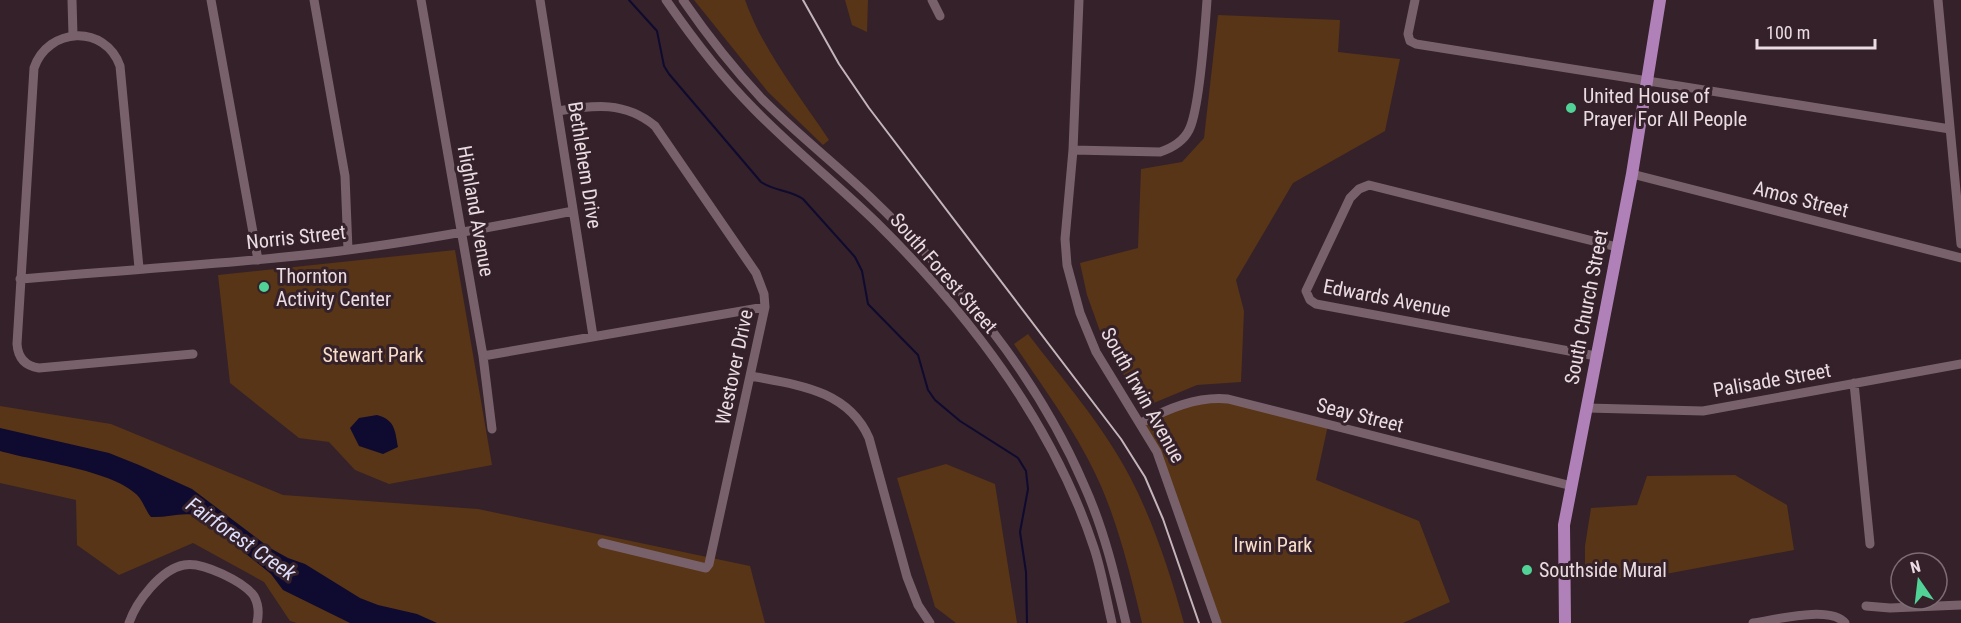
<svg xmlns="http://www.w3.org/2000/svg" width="1961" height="623" viewBox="0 0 1961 623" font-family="'Roboto Condensed',sans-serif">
  <rect width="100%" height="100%" fill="#34212a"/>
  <path fill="#583516" d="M694,0H745C763,51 800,96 829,140L823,145L768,92Z
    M845,0H868L867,32L852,25Z
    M1218,15L1340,20L1338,52L1400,59L1385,131L1293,183L1236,280L1244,311L1241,382L1197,385L1144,407L1105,345L1087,295L1080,263L1138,248L1141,169L1182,162L1204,138Z
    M455,250L492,465L389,484L355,470L329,442L299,438L230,383L218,275Z
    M1028,334C1063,380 1103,425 1130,477C1154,523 1170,573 1184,623H1142C1131,577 1120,530 1101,486C1079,435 1044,389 1014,344Z
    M1212,398L1328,425L1316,480L1419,521L1450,602L1403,623H1217L1179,509L1141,423Z
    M0,406L111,424L283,495L478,509L750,566L765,623H297L290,621L264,582L193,543L119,575L77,545L76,500L0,483Z
    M946,464L995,484L1017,623H956L935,607L897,478Z
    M1735,475L1787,505L1794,550L1639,579L1585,577V546L1591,508L1637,505L1647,476Z"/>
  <path fill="#0f0a2f" d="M377,415C395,420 395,430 398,447L383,454L359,446L350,428L359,418Z
    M0,428L109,453L139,465L192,489L270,548L288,558L305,564L360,598L378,605L417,614L437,623H350L283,590L271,574L199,516C182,511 168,518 151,517C145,510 143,500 136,494C111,470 34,461 0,451Z"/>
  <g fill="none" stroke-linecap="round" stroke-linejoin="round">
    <path stroke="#0f0a2f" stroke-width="2" d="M629,0L657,31L664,66L669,74L761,182C774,191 790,190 803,199L855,257L862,271L868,304L918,355L928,390L935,400L960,421L1018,458L1026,471L1028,489L1020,532L1026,572L1027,623"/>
    <path stroke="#78616b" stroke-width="9" d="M72,0L73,35
      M211,0L258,260
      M314,0L345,176L348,250
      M421,0L483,356L492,429
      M540,0L593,336
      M666,0C693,39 721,76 754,109C793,149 837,184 877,223C969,314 1053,423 1094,548C1102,572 1106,598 1112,623
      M683,0C707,35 733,68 762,99C796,133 834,163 869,196C956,279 1036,373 1084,485C1104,529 1115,576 1126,623
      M932,0L940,16
      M1079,0L1073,150L1065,239L1067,265L1080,313L1096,352L1157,452L1217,623
      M1415,0L1408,34L1410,41L1416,44L1950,129
      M1938,0L1961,244
      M558,111C594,105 625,101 655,126L756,273L764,294L765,307L709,564L706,568L602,543
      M1073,150L1160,152C1172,148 1183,142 1189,130C1200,109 1205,27 1207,0
      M1632,174L1961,258
      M139,268L120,66C105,24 48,27 34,68L17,344C18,358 25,366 39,368L193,354
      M20,279C130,269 239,264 348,250C424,240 499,226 573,211
      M483,356L765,307
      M1596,356L1316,304L1310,300L1306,291L1350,198L1359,189L1369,185L1617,247
      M751,376C798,385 848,390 869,438L907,577L918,605L930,623
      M1854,383L1870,544
      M1587,408L1703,411L1961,364
      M1141,423C1167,409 1197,396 1228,399L1572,486
      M1866,606L1890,608L1961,605
      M129,623C136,602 161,569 184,565C202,561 244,582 254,596C259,605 259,614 257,623
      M1753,623C1775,620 1830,605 1845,623"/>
    <path stroke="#b081b8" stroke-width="12" d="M1565,623L1564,525L1632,174L1660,0"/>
    <path stroke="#c4b5bb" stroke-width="2" d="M803,0L839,64L869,108L1121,439L1145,477L1163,519L1199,623"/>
  </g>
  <g fill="#51d398" stroke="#34212a" stroke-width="2">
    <circle cx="1571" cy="108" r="6"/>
    <circle cx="264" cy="287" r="6"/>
    <circle cx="1527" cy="570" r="6"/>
  </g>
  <g text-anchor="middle" stroke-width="6" stroke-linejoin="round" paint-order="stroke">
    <g font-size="20" fill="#eadce1" stroke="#34212a" text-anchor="start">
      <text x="1583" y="103">United House of<tspan x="1583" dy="23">Prayer For All People</tspan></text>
      <text x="276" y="283">Thornton<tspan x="276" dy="23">Activity Center</tspan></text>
      <text x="1539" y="577">Southside Mural</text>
    </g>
    <g font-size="20" fill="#eadce1" stroke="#34212a">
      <text transform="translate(585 165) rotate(81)" y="7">Bethlehem Drive</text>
      <text transform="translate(1801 199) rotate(14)" y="7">Amos Street</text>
      <text transform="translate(476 211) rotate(80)" y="7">Highland Avenue</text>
      <text transform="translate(296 237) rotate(-6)" y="7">Norris Street</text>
      <text transform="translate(944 273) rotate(49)" y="7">South Forest Street</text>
      <text transform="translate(1387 298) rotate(11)" y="7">Edwards Avenue</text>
      <text transform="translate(1586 307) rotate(-79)" y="7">South Church Street</text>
      <text transform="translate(734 367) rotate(-78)" y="7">Westover Drive</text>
      <text transform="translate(1772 380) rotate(-10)" y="7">Palisade Street</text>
      <text transform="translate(1143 395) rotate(61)" y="7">South Irwin Avenue</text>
      <text transform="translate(1360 415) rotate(14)" y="7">Seay Street</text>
    </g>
    <g font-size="20" fill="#f8ddc9" stroke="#34212a">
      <text x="373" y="362">Stewart Park</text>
      <text x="1273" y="552">Irwin Park</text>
    </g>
    <g font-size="21" font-style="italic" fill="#dedffd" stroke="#34212a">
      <text transform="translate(241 539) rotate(35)" y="7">Fairforest Creek</text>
    </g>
  </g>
  <g transform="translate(1919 581) rotate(346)"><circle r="28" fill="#34212a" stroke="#7d6c73" stroke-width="1.5"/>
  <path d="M0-4.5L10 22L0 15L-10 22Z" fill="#51d398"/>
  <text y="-9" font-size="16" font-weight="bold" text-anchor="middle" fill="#eadce1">N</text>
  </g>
  <path d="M1757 39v9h118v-9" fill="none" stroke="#eadce1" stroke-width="3"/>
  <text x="1766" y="39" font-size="18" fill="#eadce1" stroke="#34212a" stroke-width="4.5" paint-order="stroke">100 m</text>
</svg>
